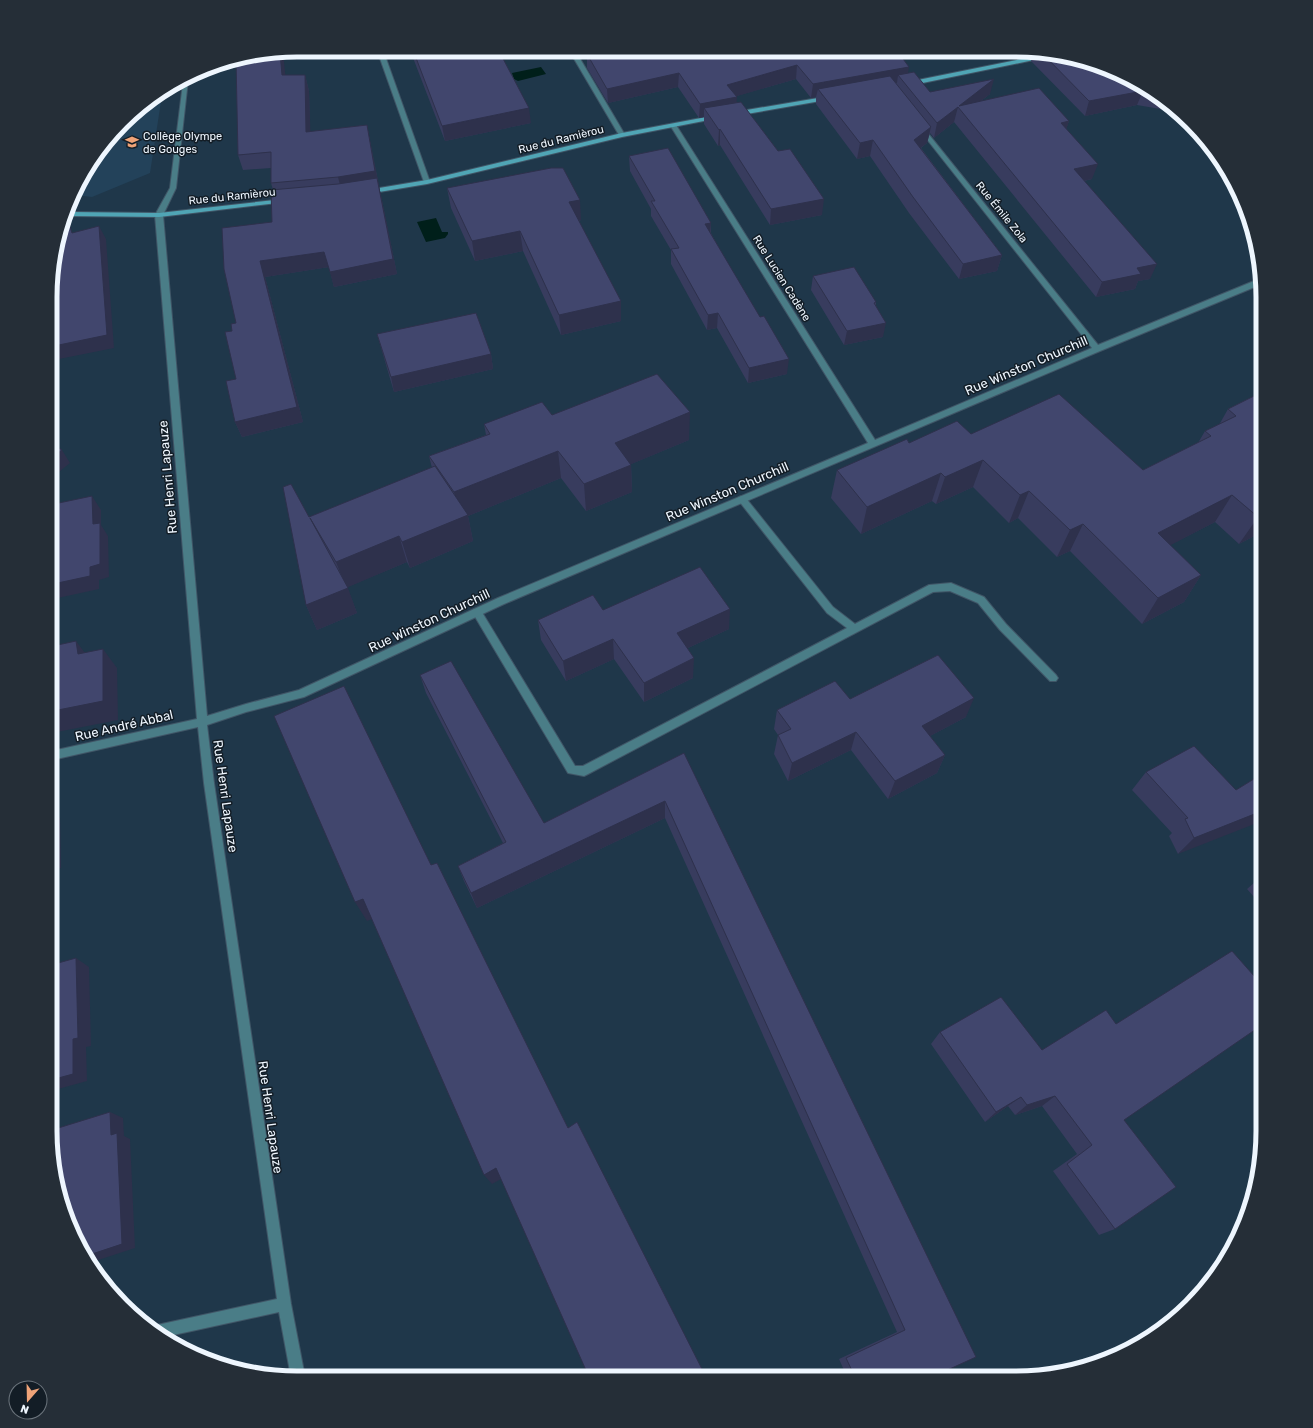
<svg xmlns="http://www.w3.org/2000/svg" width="1313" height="1428" viewBox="0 0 1313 1428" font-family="Rubik,sans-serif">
  <rect width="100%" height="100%" fill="#1f374a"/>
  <path fill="#23425a" d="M162,95L150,173L92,197L75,195L83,174L134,111Z"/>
  <path fill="#001f1a" d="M541,67L546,74L518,81L514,79L512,73Z
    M436,218L442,232H448V234L445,238L426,242L417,222Z"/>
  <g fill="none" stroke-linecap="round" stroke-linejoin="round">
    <g stroke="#405667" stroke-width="2">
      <path id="lane" d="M742,496L745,497L833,607L855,624L929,585L951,583L984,597L1006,624L1056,675L1058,678L1056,681H1050L1000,630L978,603L950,591L933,592L588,774L584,776L568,773L474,615L472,612L474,609H480L575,766H583L847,628L827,613L739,501L738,499L739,497Z"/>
    </g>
    <g stroke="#405667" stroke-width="2">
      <path id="street" d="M377,50H383L430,182L429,183L424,182Z
        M576,55L579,57L625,135L624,136L619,135L573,57Z
        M188,80L176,188L163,215L207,716L246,704L299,690L498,598L868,443L670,125L671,124L676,125L875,440L1092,348L918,128V126H922L1098,345L1259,279H1262V284L1100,351L504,604L304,697L246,712L207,725L214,783L291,1304L305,1377H291L279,1312L164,1337L152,1328L157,1325L277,1299L204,783L198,727L52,760V751L197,719L155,215L170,188L183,83Z"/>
    </g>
    <g stroke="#405667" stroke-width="2">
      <path id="secondary" d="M1046,54L1049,56L1048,57L908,86L905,84L908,82Z
        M830,96L833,98L832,99L735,116L732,114L735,112Z
        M717,115L720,117L719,118L622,137L427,184L367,194L364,192L367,190L427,180L622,133Z
        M284,199L286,200V202L159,217L67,216L69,212L159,213Z"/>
    </g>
    <use href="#lane" fill="#4a7d87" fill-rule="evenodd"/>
    <use href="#street" fill="#4a7d87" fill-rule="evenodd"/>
    <use href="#secondary" fill="#50a5b5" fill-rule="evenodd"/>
  </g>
  <path fill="#383c5e" d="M410,50H446L448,55L531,123L445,141Z
    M603,51L908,73L930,92L990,94L981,101L1069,121L1066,129L1092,179L1084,181L1150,279L1138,281L1135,289L1096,297L954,122L934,138L930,133L927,143L921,148L1002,255L997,271L959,279L909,213L870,156L857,159L816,104V97L811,98L796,79L736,96V103L822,215L770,225L720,145L718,146L704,124V117L699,118L678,87L608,103L587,68V54Z
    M1022,52H1048L1153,91L1172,111L1137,105L1085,116L1031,61L1033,55L1027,56Z
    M285,75H305L309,91L310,132L367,125L370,141L379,186L397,274L334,287L329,267L265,277L303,422L242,437L235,422L236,379L232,331L236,323L272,222L273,190L271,183V168L243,170L238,155Z
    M629,156L711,223V233L787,374L748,383L717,328L707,330L671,264V250L651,216V209L630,171Z
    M447,188L581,220L579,221L621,321L561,335L523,251L475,261L451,208Z
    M813,276L876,302V305L883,337L844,345L811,290Z
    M377,334L491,354L493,369L394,392Z
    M1262,392V532L1239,544L1215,522L1170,545L1201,575L1184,602L1142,624L1070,551L1057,557L1018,518L1009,523L973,487L936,504L932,501L861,534L831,498L837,470L909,443L971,434L1143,470L1198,443L1205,431L1219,425L1228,409Z
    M552,415L689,440L631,464L632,492L586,511L561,478L468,516L473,541L410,568L407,562L347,587L357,613L317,630L306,605L309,517L432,468L429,456L486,435L484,424Z
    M603,610L729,629L688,648L693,678L644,702L614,659L566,681L541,640L538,620Z
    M420,675L544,823L684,753L932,1377H847L839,1359L897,1332L665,818L477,908L464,881L458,866L503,843L426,693Z
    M850,699L966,717L930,736L945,755L937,773L888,799L851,750L788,781L774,754L778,735L774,729L777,710Z
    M1146,772L1236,790L1262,774L1178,854L1169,836L1172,833L1132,790Z
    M1262,876V906L1247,889Z
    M940,1032L1042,1050L1124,1120L1115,1229L1099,1235L1053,1171L1077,1154L1042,1106L1015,1115L1008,1106L985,1122L931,1044Z"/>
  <path fill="#2e314c" d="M283,52L287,91L282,75L280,53Z
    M1028,52H1034L1033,55L1027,56Z
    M797,65L796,79L727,99L737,97L736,111L704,108V117L699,118L700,104L727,85Z
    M909,67L907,81L898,75L897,83L823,96L818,89L816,97L811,98L813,84Z
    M679,73L678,87L608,103L607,89Z
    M305,75L309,91L311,147L306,132Z
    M994,79L990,94L964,114L959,106Z
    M1143,91L1137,105L1085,116L1089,101Z
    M958,107L954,122L934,138L937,123Z
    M529,108L531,123L445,141L442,126Z
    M1069,121L1064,136L1061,123Z
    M367,125L370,141L379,186L397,274L334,287L330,272L342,193L338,177Z
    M931,127L927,143L911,155L914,140Z
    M720,129V145L718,146L719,130Z
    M873,140L870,156L857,159L860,143Z
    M1098,164L1092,179L1069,184L1074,169Z
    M824,199L822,215L770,225L771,209Z
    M580,200L581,220L571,222L569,202Z
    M711,223L710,238L705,224Z
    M99,226L106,239L114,348L54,360V346Z
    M520,231L523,251L475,261L472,241Z
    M324,252L329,267L265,277L303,422L242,437L235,422L260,261Z
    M1002,255L997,271L959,279L963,264Z
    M1157,264L1150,279L1138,281L1135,289L1096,297L1102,282L1137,268Z
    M621,301V321L561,335L559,315Z
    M718,313L717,328L707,330L708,315Z
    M886,323L883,337L844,345L847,331Z
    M491,354L493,369L394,392L391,377Z
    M789,359L787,374L748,383L749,368Z
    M690,412L689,440L617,470L615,443Z
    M1262,449V469L1254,459Z
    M62,450L70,463L54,476V456Z
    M558,451L561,478L468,516L473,541L410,568L402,542L459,518L454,492Z
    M983,460L973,487L936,504L945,477Z
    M631,465L632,492L586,511L584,484Z
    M941,473L932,501L861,534L867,507Z
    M1029,491L1018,518L1009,523L1020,495Z
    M1232,495L1215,522L1142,560L1158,533Z
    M92,496L101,510V525L108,536L109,577L99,580V589L53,599V584L93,524Z
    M1262,514V532L1239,544L1258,517Z
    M1083,524L1070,551L1057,557L1070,530Z
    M399,536L407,562L346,588L336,562Z
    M1201,575L1184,602L1142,624L1158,598Z
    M348,588L357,613L317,630L306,605Z
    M730,609L729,629L677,653V633Z
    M613,639L614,659L566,681L563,661Z
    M76,641L91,661L78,654Z
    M103,649L117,668L118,720L52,733L53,711Z
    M694,658L693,678L644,702V683Z
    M974,698L966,717L915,744L922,726Z
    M856,732L851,750L788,781L792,763Z
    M945,755L937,773L888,799L895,781Z
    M665,801V818L477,908L471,893Z
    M52,810L60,818L61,868L52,870Z
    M1262,811V821L1178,854L1194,838Z
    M363,899L375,918L367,921L355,902Z
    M76,958L89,967L91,1046L86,1047L87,1081L51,1091V1080L73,1039Z
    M1055,1096L1042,1106L1015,1115L1027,1105Z
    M1021,1097L1008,1106L985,1122L996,1112Z
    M110,1112L123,1118L124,1136L130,1139L135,1248L89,1263L86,1256L111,1135Z
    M496,1168L503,1178L492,1184L484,1175Z"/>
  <path fill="#41466d" stroke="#2e314c" d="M413,50H446L448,55L449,50L499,51L529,108L442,126Z
    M603,51L898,52L909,67L813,84L797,65L727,85L737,97L700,104L679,73L607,89L587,54Z
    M1041,52H1048L1096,63L1154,92L1143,91L1089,101Z
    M280,53L282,75H305L306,132L367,125L375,171L338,177L271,183V152L238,155L236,60Z
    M914,72L930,92L994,79L959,106L1039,88L1069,121L1061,123L1098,164L1074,169L1157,264L1137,268L1141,274L1102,282L958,107L937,123L898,75Z
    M890,76L931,127L914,140L1002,255L963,264L913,197L873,140L860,143L818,89Z
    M741,102L778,151L790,149L824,199L771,209L720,129L719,130L704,108Z
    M668,148L711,223L705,224L760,317L764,316L789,359L749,368L718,313L708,315L671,249L679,248L651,201H655L629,156Z
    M551,168H563L580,200L569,202L621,301L559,315L520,231L472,241L447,188Z
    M377,178L393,259L330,272L324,252L260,261L297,407L235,422L226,381L236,379L225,332L232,331L231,324L236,323L224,269L222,228L272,222L271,190L338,184Z
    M69,224L72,233L99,226L107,335L54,346L55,249L64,225Z
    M854,267L876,302L874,303L886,323L847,331L813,276Z
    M476,313L491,354L391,377L377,334Z
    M657,374L690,412L615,443L631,465L584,484L558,451L454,492L429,456L490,434L484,424L542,402L552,415Z
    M1262,392V455L1254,459L1262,466V514L1258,517L1232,495L1158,533L1201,575L1158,598L1083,524L1070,530L1029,491L1020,495L983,460L945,477L941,473L867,507L837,470L907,439L909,443L957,421L971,434L1059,394L1143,470L1211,436L1205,431L1236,416L1228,409Z
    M54,445L62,450L54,456Z
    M435,466L468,515L402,542L399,536L336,562L310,518L348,588L306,605L283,487L291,484L309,517Z
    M92,496L93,524L100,523V564L90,567V576L53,584L54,504Z
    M700,567L730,609L677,633L694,658L644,683L613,639L563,661L538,620L593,595L603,610Z
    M76,641L78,654L103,649V701L53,711V646Z
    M938,655L974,698L922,726L945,755L895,781L856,732L792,763L778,735L791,729L777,710L835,681L850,699Z
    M451,661L544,823L684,753L976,1357L932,1377H855L846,1358L905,1330L665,801L471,893L458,866L506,842L420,675Z
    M344,686L431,865L437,863L568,1128L577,1122L706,1377H589L496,1168L484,1175L363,899L355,902L274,716Z
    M1194,746L1236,790L1262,774V811L1194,838L1185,819L1188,818L1146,772Z
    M1232,951L1262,985V1025L1124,1120L1176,1187L1115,1229L1067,1164L1092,1145L1055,1096L1027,1105L1021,1097L996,1112L940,1032L1001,997L1042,1050L1106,1010L1116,1024Z
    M76,958L78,1038L73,1039V1074L51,1080V965Z
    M110,1112L111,1135L117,1133L122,1244L86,1256L63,1210L52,1155H53L55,1129Z"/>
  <defs>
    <g id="school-bare" transform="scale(1.08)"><path d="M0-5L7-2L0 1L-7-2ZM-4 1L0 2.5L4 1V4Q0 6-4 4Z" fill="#efa378" stroke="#131d26" stroke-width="2.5" paint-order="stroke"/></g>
  </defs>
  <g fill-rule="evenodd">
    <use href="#school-bare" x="132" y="142"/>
  </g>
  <g text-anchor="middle" stroke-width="3" stroke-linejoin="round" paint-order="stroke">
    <g font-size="11" fill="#eef6fe" stroke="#131d26" text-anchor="start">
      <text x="143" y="140">Collège Olympe<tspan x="143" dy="13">de Gouges</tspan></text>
    </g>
    <g font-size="11" fill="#eef6fe" stroke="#131d26">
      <text transform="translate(561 139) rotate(-14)" y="4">Rue du Ramièrou</text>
      <text transform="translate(232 196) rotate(-6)" y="4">Rue du Ramièrou</text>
      <text transform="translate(1002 212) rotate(51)" y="4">Rue Émile Zola</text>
      <text transform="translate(782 278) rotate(58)" y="4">Rue Lucien Cadène</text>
    </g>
    <g font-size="13" fill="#eef6fe" stroke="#131d26">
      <text transform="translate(1026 365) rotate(-23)" y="5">Rue Winston Churchill</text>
      <text transform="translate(167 477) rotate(-95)" y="5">Rue Henri Lapauze</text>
      <text transform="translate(727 491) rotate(-23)" y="5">Rue Winston Churchill</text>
      <text transform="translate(429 620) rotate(-25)" y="5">Rue Winston Churchill</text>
      <text transform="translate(124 725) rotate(-13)" y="5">Rue André Abbal</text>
      <text transform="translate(226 796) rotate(82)" y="5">Rue Henri Lapauze</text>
      <text transform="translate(271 1117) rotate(82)" y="5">Rue Henri Lapauze</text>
    </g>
  </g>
  <path d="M0 0H1313V1428H0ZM297 57H1016A240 240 0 0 1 1256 297V1131A240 240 0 0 1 1016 1371H297A240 240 0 0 1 57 1131V297A240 240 0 0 1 297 57Z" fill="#252e37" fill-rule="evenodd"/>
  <path fill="none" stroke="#eef6fe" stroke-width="5" d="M297 57H1016A240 240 0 0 1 1256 297V1131A240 240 0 0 1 1016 1371H297A240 240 0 0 1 57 1131V297A240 240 0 0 1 297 57Z"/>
  <g transform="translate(28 1400) rotate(200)"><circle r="19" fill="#131d26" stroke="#6b747c"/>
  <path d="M0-3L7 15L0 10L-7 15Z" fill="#efa378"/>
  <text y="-6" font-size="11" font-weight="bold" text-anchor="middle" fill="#eef6fe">N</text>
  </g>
</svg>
